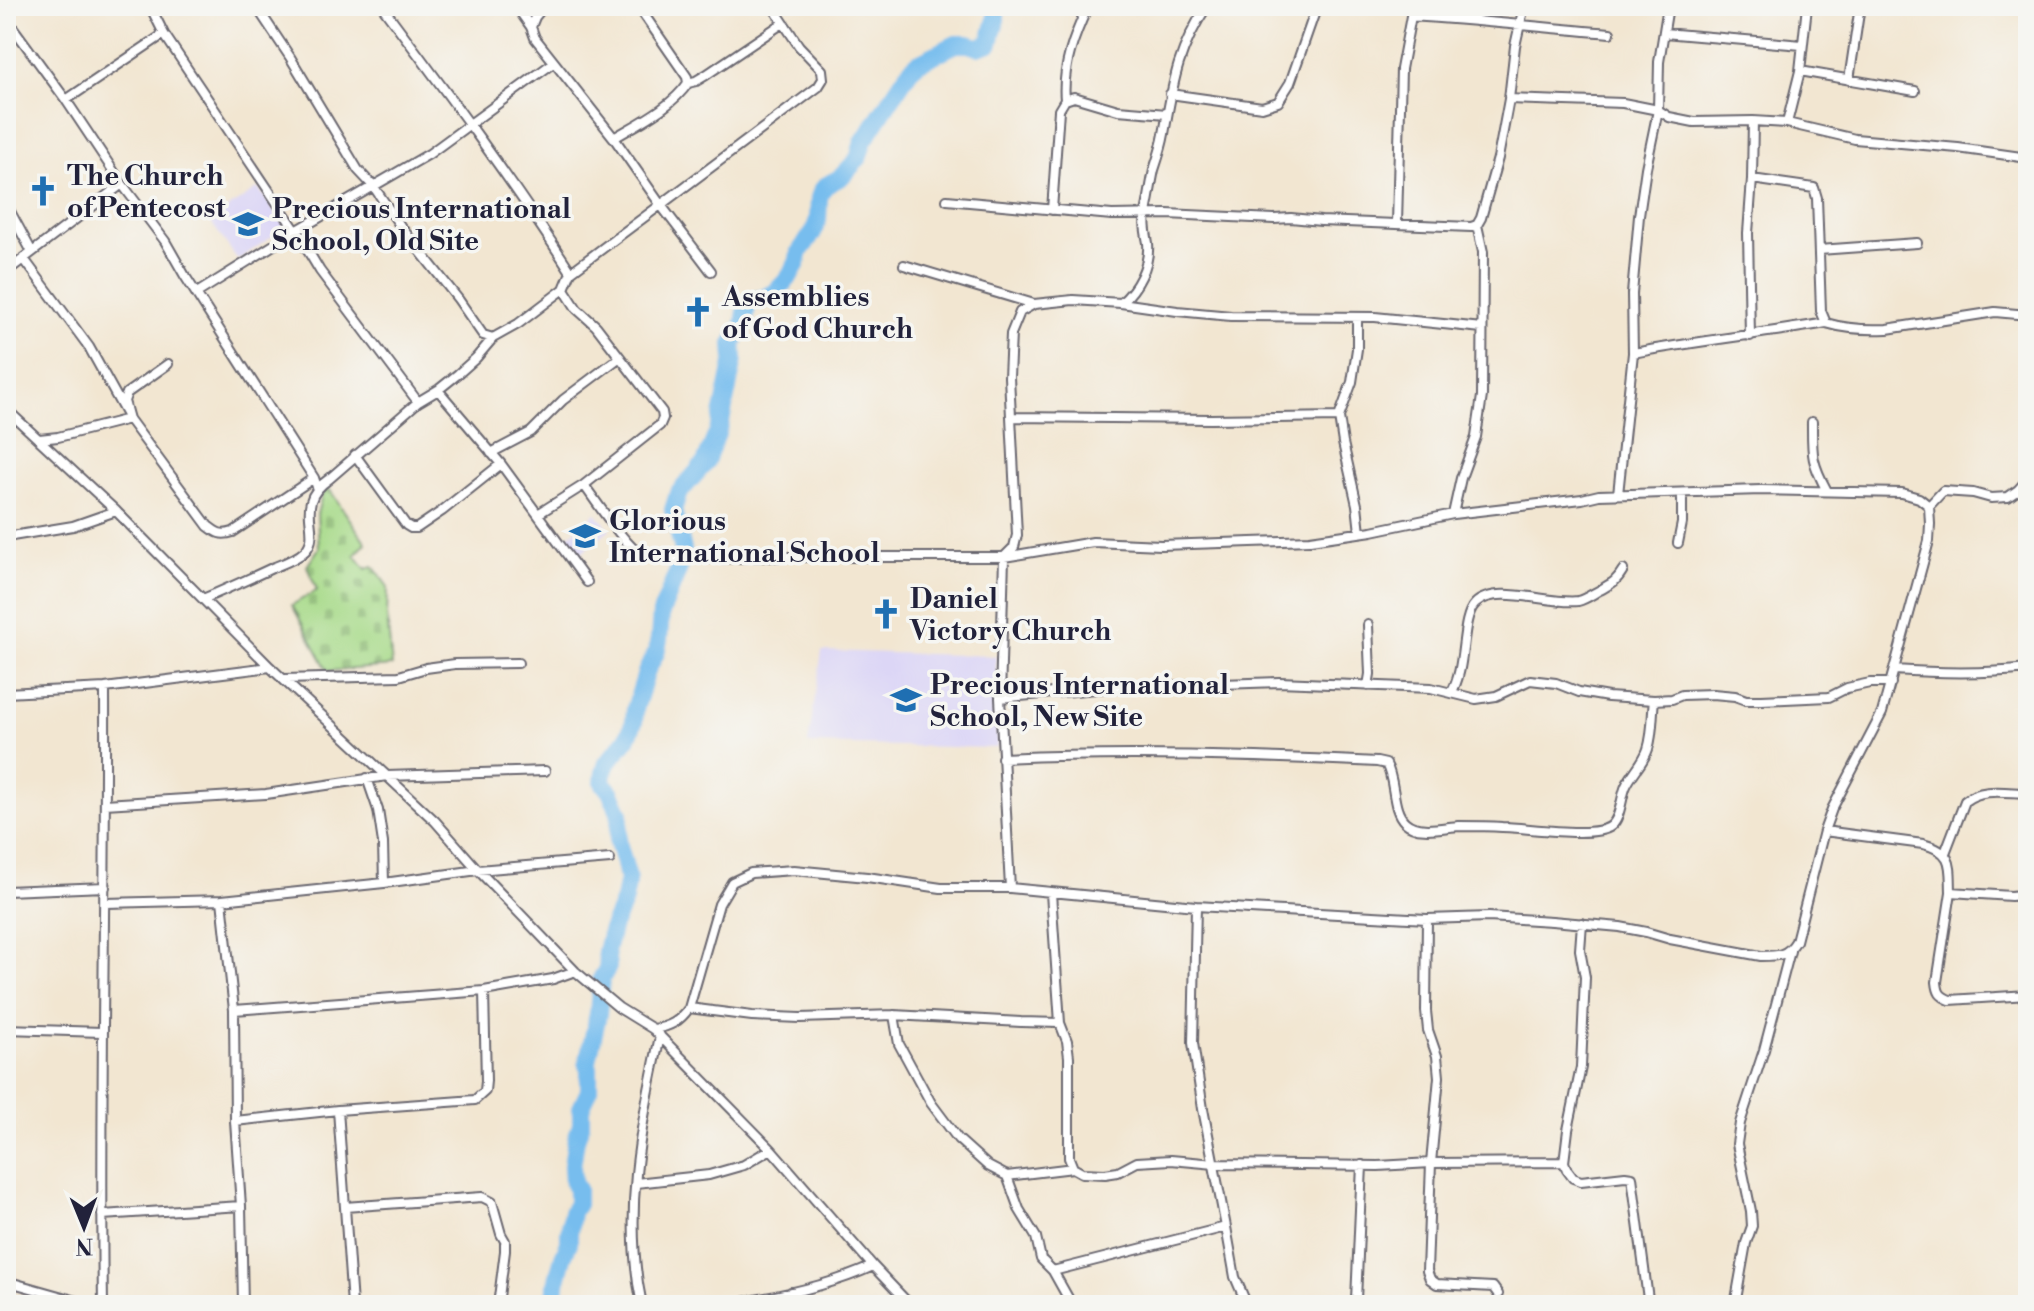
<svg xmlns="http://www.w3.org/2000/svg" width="2034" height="1311" viewBox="0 0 2034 1311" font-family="'Libre Bodoni',serif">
  <defs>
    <pattern id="cemetery-stones" width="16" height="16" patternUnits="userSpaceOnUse" patternTransform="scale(2)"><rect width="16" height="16" fill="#a7da89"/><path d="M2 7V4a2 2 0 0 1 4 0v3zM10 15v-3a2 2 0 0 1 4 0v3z" fill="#8fbb77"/></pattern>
  </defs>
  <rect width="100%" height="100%" fill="#f6f6f2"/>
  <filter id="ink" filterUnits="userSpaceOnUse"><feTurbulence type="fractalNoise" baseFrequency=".0125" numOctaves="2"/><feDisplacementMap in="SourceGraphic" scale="16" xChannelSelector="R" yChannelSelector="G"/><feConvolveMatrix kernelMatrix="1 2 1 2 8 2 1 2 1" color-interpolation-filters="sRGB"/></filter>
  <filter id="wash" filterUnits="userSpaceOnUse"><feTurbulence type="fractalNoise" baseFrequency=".006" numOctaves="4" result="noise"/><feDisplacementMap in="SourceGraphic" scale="32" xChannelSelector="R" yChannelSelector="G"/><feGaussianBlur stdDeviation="1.8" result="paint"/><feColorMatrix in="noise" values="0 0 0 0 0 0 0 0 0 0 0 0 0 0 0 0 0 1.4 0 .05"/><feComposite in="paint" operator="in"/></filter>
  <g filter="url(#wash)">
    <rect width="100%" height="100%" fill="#f2e6d1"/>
    <path fill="#dcd6f6" d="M258,188L286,227L238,260L210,221Z
      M596,513L610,529L576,557L562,541Z
      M822,651L996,656L997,748L808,744Z"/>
    <path fill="url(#cemetery-stones)" stroke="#647e62" stroke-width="2" d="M325,483L366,543L355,555L366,569L373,566L388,587L387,617L392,666L328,671L292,605L317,590L307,566L319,548L317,514Z"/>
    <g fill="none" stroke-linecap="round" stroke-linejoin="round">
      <path stroke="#77bdee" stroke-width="18" d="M554,1305L556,1284L563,1257L569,1243V1233L572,1212L577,1204V1189L573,1182L572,1166L576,1139L581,1125V1108L589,1091V1068L587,1065L598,1014L601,979L608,967L606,951L612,928L624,900L628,878L618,842L620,814L611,793L603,783L604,772L607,763L627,739L634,722L635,709L647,670L656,653L659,639L661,613L683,558V550L673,510L678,494L705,463L720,426L734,359L733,344L744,324L747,306L753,300L764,298L775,292L788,279L797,263L800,251L813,233L818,220L819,198L821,192L825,186L841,177L858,159L863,142L910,70L918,63L956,44H968L978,47L990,43L996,19V6"/>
    </g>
  </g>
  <g filter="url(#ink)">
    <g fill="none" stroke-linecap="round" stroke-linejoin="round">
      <g stroke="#6b6770" stroke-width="12">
        <path id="minor" d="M150,6L164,34L296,231L320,271L418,402
          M256,6L290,57L358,170L374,187L401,227L458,299L483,335L493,338
          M382,6C447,93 512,180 571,272
          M516,6L531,27L535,38L614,138L660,204L711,271
          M772,6H804
          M1412,6L1411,16C1478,20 1544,28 1610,33
          M6,18L66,100L122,184L165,241L185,276L314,478L317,487
          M531,27L535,17L544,6
          M1664,33L1802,45
          M1800,71L1915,91
          M1849,80L1860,6
          M688,83L696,81L706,75L783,23
          M1170,94L1262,107L1278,102L1290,83L1317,6
          M1509,99L1515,46L1524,6
          M66,100L164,34
          M1065,100C1062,67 1074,36 1088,6
          M1753,121L1752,179L1814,188L1817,198L1821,311L1826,323
          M1787,123L1800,71L1807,6
          M614,138C639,123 672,107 688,83L687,77L638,6
          M947,200L1112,215L1167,214L1274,219L1291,218L1321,221L1471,227L1477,225L1481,218L1498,158L1509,99L1623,103L1658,110L1669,117L1694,122L1753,121L1787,123L1855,139L1958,148L2028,158
          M6,204L32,252
          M1052,210L1059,110L1065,100L1074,97L1118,110L1167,114
          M1397,224L1401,69L1411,16
          M1819,250L1917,243
          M24,259L89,347L129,419L208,526C217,533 221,536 233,532L314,478
          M904,265L1034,304
          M6,272L122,184
          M197,293L296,231L429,154L553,63
          M1121,303C1137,289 1150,266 1148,243C1146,232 1144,224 1146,213C1149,199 1151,184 1154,170C1158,158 1162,146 1164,134C1173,83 1177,51 1207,6
          M1357,318V349L1352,382L1339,417L1343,443L1357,505L1360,532
          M1750,336L1748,233L1752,179
          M1633,353C1697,341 1762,334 1826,323C1846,329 1866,330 1887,329L1995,312L2028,315
          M438,390L501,464L587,582
          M6,409L116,511L270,667L435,821L478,870L575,971L619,1008L653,1029L771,1149L873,1266L910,1305
          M1012,417L1211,419L1339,417
          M1812,422C1812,455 1811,461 1827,491
          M39,439L58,437L129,419L124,401L127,393L168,364
          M491,453L531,432L563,400L620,357
          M355,455L406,525L411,528H417L442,511L501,464
          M584,485C595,500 625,545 639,553C652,560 734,559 751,557H1004L1093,542L1161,545L1310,540L1372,531L1453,514L1582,499L1599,495L1761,490L1902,493L1919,498L1929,506L1930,524L1929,541L1882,713L1832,809L1824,831L1796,941C1787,956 1778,956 1761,956L1670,939L1646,932L1620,927L1552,921L1489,917L1427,919L1196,906L1010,888
          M1618,494L1633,353L1632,294L1639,216L1646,168L1658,110L1659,62L1668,6
          M1929,506L1943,491L1973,493L1991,498L2008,497L2018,490L2028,479
          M538,514L584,485L660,425L663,418L662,412L596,326L577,309L564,289
          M1453,514L1461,478L1476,437L1482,396L1483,252L1477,225
          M6,537L73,526L116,511
          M1678,543L1682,523V493
          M203,599C226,589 249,579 272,568C282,564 297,559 305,551C324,531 291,505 329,479L418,402L438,390L458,374L476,358L493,338L518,324L564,289L571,272L818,87L823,79L822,70L799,46L773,7
          M1894,670C1939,673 1983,674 2028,669
          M285,679L399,676L426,668L455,664L518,663
          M1368,686L1370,674L1368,625
          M6,693L105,688L270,667
          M1451,693C1467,669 1460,619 1475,604C1496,583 1551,605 1578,601C1586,599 1594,593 1600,590C1612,583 1616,582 1623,570
          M1000,698L1107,688L1279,682L1431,688L1476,699L1496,696L1530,680L1556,683L1579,692L1608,697L1654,700L1672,699L1682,695L1713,694L1735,696L1746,700H1762L1829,697L1847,688L1870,683H1891
          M1002,758C1128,752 1252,756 1377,762L1386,764C1396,781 1391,809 1405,822C1418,834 1443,827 1459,826C1473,826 1488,826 1502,827C1525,827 1595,839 1611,826C1621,818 1621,797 1626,786C1632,773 1644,762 1648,749C1653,734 1652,716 1654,700
          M367,778L378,810L383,843L384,883
          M105,804L266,794L387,776L545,771
          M1824,831L1923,844C1954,852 1950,865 1951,892L2011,896L2028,894
          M1945,853L1965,801C1982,787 2007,793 2028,793
          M6,891L105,887
          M1951,892L1937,982C1938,993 1940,996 1950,1000L2028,995
          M1051,893L1060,1023L1067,1041L1069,1057V1158L1073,1168
          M222,900L234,1010L235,1121L241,1206L243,1305
          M106,903L222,900L384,883L478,870L610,859
          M1427,919L1426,1011L1428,1030L1437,1056L1439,1077L1431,1163L1427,1271L1430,1279L1437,1284L1493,1287L1498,1294
          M1582,923L1580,950L1585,977L1581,1067L1568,1130L1564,1162L1567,1170L1573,1178L1581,1181L1625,1176L1632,1177L1648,1299L1652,1305
          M689,1008L752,1016L800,1018L894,1015L1021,1022L1060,1023
          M234,1010L484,991L553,979L575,971
          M894,1015L899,1044L931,1103L958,1139L988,1166L1007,1176
          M6,1029L102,1032
          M653,1029C670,1027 680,1021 689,1008L719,904L732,882L751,873L794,870L867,877L941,888H1010L1000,698L1004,557L1014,547L1017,535L1009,377L1011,334L1020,312L1034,304L1073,300L1121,303L1177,311L1231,316L1375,317L1482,328
          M338,1110L352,1305
          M235,1121L338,1110L475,1100L485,1091L486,1081L484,991
          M636,1183L709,1175L744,1165L771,1149
          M345,1207L482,1197L492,1202L501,1234L505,1241V1251L498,1305
          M102,1215L241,1206
          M1226,1227L1235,1277L1247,1305
          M1053,1271L1226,1227L1203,1109L1193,1043L1196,906
          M6,1281L91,1305
          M791,1292L792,1305
          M103,1305C100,1099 106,894 105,688
          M642,1305C622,1213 641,1127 660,1036
          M723,1305C773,1298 827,1287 873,1266
          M1072,1305L1053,1271L1041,1259L1036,1237L1019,1209L1007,1176L1073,1168L1082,1173L1105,1174L1118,1172L1137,1162L1171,1160L1215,1164L1378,1166L1431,1163L1564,1162
          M1357,1305L1356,1300L1362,1165
          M1735,1305L1746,1243L1752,1226L1751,1211L1737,1144L1740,1123L1764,1050L1790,951"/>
      </g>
      <use href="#minor" stroke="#fff" stroke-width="8"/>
    </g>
  </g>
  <defs>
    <g id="church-bare" transform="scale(2.4)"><path d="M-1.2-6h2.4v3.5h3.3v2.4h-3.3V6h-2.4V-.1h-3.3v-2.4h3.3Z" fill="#1f6fb2" stroke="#f6f6f2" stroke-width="2.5" paint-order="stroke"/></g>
    <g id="school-bare" transform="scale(2.4)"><path d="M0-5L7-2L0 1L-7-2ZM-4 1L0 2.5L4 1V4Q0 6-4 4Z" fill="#1f6fb2" stroke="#f6f6f2" stroke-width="2.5" paint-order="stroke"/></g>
  </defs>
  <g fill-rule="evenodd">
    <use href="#church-bare" x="43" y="191"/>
    <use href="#school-bare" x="248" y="224"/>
    <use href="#church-bare" x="698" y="312"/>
    <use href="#school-bare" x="585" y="536"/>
    <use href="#church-bare" x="886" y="614"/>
    <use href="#school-bare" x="906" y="700"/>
  </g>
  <g text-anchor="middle" stroke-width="7" stroke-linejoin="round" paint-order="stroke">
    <g font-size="28" font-weight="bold" fill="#22223b" stroke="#f6f6f2" text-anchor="start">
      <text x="67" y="185">The Church<tspan x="67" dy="32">of Pentecost</tspan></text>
      <text x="272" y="218">Precious International<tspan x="272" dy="32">School, Old Site</tspan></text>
      <text x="722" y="306">Assemblies<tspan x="722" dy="32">of God Church</tspan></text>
      <text x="609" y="530">Glorious<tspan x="609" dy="32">International School</tspan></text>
      <text x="910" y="608">Daniel<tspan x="910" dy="32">Victory Church</tspan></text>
      <text x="930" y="694">Precious International<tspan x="930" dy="32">School, New Site</tspan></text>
    </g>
  </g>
  <rect width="2034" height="1311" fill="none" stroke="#f6f6f2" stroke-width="32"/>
  <g transform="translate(84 1227) rotate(179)" stroke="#f6f6f2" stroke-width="6" paint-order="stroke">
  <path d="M0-6L14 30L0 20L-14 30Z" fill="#22223b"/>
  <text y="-12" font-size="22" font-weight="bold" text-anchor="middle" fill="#22223b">N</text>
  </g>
</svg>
